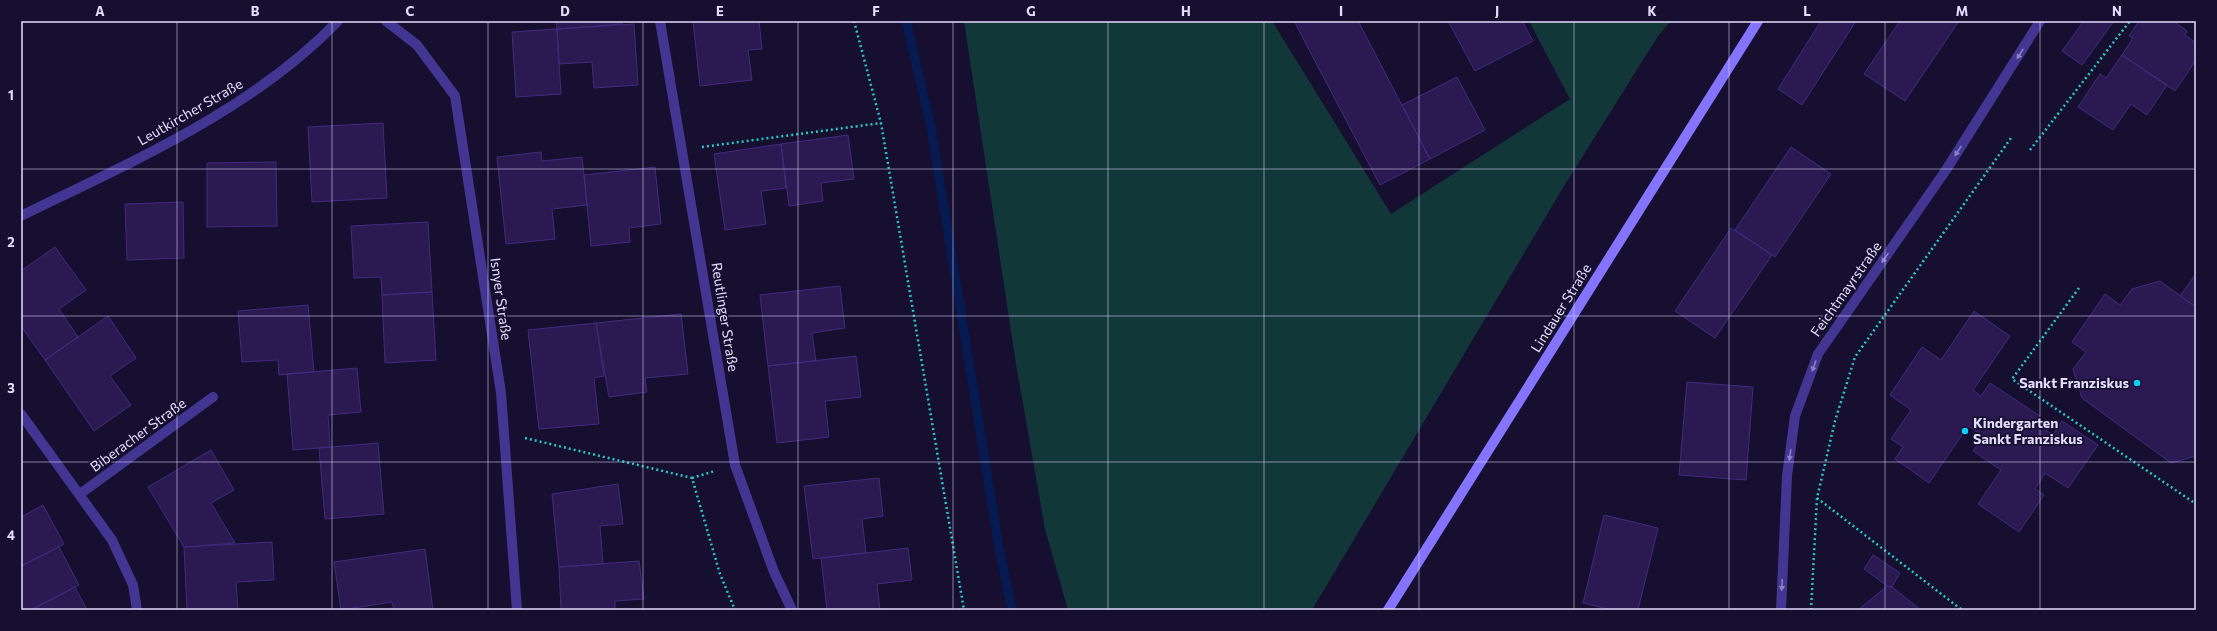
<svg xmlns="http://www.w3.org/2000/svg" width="2217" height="631" viewBox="0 0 2217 631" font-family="Commissioner,sans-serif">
  <rect width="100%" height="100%" fill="#170f2f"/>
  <path fill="#123739" d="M964,21H1272L1391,214L1570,99L1529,21H1671L1658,36L1564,186L1312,610H1068L1045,529L1016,364Z"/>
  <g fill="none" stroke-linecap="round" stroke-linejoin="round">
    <path stroke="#061b51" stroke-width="9" d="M906,21L931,127L999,548L1012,610"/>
  </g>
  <path fill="#2a1a51" stroke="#422a7f" d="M556,21H622V24L557,29Z
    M693,21H759L762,49L748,50L752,80L700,86Z
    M1294,21H1358L1430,159L1380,185Z
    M1448,21H1522L1533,41L1475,71Z
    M1821,21H1856L1802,105L1778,89Z
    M1900,21H1959L1905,101L1864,74Z
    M2084,21H2114L2082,65L2062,51Z
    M2139,21H2173L2187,31L2185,35L2196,43V60L2175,91L2122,55L2133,38L2129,36Z
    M634,24L638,85L594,88L592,62L559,64L557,29Z
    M557,29L561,94L516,97L512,32Z
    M2122,55L2167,85L2147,115L2131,104L2113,130L2078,107L2100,74L2106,78Z
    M1457,77L1485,130L1430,159L1402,105Z
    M383,123L387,198L312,202L308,127Z
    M848,135L854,179L821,183L823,201L789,206L781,144Z
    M781,144L786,188L761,191L766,224L725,230L714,154Z
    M1791,147L1831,174L1775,257L1735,230Z
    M541,152L542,161L582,157L587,205L552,209L555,239L506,244L497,157Z
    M276,162L277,226L207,227V163Z
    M655,167L661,224L629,228L630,242L591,246L584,175Z
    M183,202L184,258L127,260L125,204Z
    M428,222L432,292L382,295L381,277L354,278L351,226Z
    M1731,228L1772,255L1715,338L1675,311Z
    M55,247L86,290L59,309L78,337L45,360L21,326V271Z
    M2196,274V307L2180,296Z
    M2160,281L2196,307V456L2171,463L2082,398L2073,369L2086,352L2072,342L2105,294L2120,305L2132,289Z
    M840,286L845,328L812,333L816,361L768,366L760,295Z
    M432,292L436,360L385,363L382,295Z
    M308,305L314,372L279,375L278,360L242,362L238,311Z
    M1974,311L2010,336L1973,390L1981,396L1990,383L2040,416L2035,423L2053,435L2062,421L2098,445L2068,488L2045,473L2035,489L2044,495L2019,532L1978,504L2001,470L1973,451L1983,436L1968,426L1929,483L1895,459L1903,447L1891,439L1911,410L1890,395L1922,347L1941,360Z
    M681,314L688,374L645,378L647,392L609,397L596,323Z
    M108,316L136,358L110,376L131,405L94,431L45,360Z
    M596,323L604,376L594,378L599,424L539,429L528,330Z
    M856,356L861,397L825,401L829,437L777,443L768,366Z
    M357,368L361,412L328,415L330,447L293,450L287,374Z
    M1687,382L1753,387L1746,480L1679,475Z
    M378,443L384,514L325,519L319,448Z
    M211,450L234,490L211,503L235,543L184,547L148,487Z
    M879,478L883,516L862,519L866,553L813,559L804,486Z
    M618,484L623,524L600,526L603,564L559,567L552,494Z
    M43,505L64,544L21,566V517Z
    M1604,515L1658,528L1638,610H1612L1583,603Z
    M272,542L274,580L236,582L238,610H187L184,547Z
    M59,547L79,585L31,610H23L21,605V566Z
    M908,548L912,580L877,584L880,610H827L821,558Z
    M425,549L433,610H394L392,602L341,610L334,562Z
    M1873,555L1900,573L1892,587L1887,586L1864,569Z
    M639,561L644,599L615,601V610H561L559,567Z
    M1887,586L1892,587L1921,610H1858Z
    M75,587L87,610H31Z"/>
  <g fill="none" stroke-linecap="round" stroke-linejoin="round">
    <path stroke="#25c6cb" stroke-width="2.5" stroke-dasharray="2 3" stroke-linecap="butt" d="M854,21L881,123L964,610
      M702,147L881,123
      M2030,150L2130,21
      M2079,288L2012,379L2196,504
      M525,438L692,478L720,574L735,610
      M692,478L715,471
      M1817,498L1962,610
      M1811,610L1817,498L1835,421L1855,357L2011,138"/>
    <path stroke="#423692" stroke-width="10" d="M386,21L417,45L455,96L501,393L517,610
      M660,21L735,465L774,572L792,610
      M21,216C131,162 251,111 338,21
      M21,414L112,540L133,585L137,610
      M80,494L213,397
      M1781,610L1787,476L1795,416L1818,354L1946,170L2040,21"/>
    <path stroke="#8474ff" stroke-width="10" d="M1388,610L1758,21"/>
  </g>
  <defs><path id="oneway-solid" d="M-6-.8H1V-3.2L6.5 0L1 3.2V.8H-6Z"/></defs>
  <g fill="#8b81c3">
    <use href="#oneway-solid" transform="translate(2020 54) rotate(122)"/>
    <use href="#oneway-solid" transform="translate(1958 151) rotate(124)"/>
    <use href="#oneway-solid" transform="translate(1885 258) rotate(125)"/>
    <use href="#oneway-solid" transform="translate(1814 366) rotate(110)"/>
    <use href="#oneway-solid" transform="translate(1790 455) rotate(98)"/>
    <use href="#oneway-solid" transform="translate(1782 585) rotate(92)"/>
  </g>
  <path fill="none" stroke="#e4ddff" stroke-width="1" stroke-opacity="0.55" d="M177,21V610M332,21V610M488,21V610M643,21V610M798,21V610M953,21V610M1108,21V610M1264,21V610M1419,21V610M1574,21V610M1729,21V610M1885,21V610M2040,21V610M21,169H2196M21,316H2196M21,462H2196"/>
  <g fill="#09d1ff" stroke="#170f2f" stroke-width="1.5">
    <circle cx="2137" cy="383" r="4"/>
    <circle cx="1965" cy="431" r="4"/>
  </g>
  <g text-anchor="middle" stroke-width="3.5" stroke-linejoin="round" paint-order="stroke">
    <g font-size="14" fill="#e4ddff" stroke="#170f2f">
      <text transform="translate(190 112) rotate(-30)" y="5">Leutkircher Straße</text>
      <text transform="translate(1846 289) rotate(-55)" y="5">Feichtmayrstraße</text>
      <text transform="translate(501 299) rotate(82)" y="5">Isnyer Straße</text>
      <text transform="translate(1561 308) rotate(-58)" y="5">Lindauer Straße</text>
      <text transform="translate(725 317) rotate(81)" y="5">Reutlinger Straße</text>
      <text transform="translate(138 435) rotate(-36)" y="5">Biberacher Straße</text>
    </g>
    <g font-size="14" font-weight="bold" fill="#e4ddff" stroke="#170f2f" text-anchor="end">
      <text x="2129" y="388">Sankt Franziskus</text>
      <text x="1973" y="428" text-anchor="start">Kindergarten<tspan x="1973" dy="16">Sankt Franziskus</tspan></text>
    </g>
  </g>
  <rect width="2217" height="631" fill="none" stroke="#170f2f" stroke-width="44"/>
  <rect x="22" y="22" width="2173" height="587" fill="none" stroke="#e4ddff" stroke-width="1.5"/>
  <g font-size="13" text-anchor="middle" font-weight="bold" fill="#e4ddff">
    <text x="100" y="16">A</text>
    <text x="255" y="16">B</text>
    <text x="410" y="16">C</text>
    <text x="565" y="16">D</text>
    <text x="720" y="16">E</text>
    <text x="876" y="16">F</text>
    <text x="1031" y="16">G</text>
    <text x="1186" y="16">H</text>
    <text x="1341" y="16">I</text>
    <text x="1497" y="16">J</text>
    <text x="1652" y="16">K</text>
    <text x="1807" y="16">L</text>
    <text x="1962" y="16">M</text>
    <text x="2117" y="16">N</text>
    <text x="11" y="100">1</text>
    <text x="11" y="247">2</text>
    <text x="11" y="393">3</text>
    <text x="11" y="540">4</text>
  </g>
</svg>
